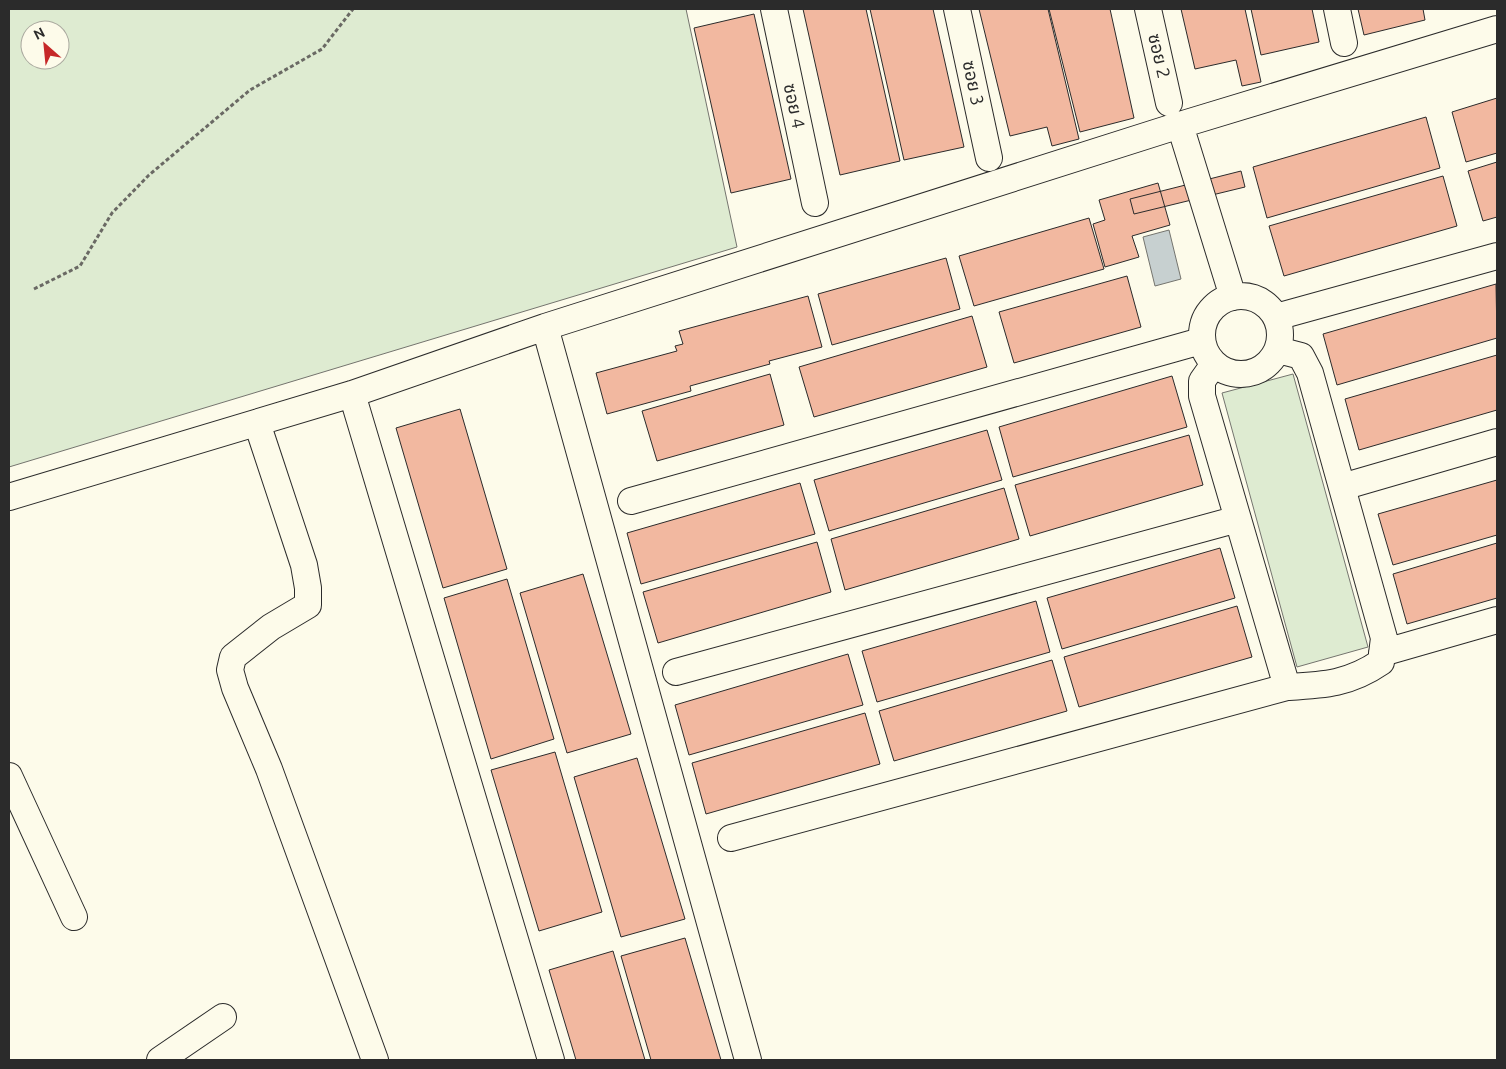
<svg xmlns="http://www.w3.org/2000/svg" width="1506" height="1069" viewBox="0 0 1506 1069" font-family="Ubuntu,'Noto Sans Thai',sans-serif">
  <rect width="100%" height="100%" fill="#fdfbea"/>
  <path fill="#deebd1" stroke="#74746e" fill-rule="evenodd" d="M9,9H686L737,247L9,467ZM30,30H60V60H30Z
    M1293,374L1368,647L1297,667L1222,393Z"/>
  <path fill="#c7d0d0" stroke="#74746e" d="M1169,230L1181,279L1155,286L1143,237Z"/>
  <path fill="#f2b8a0" stroke="#2b2b2b" d="M803,9H866L900,161L840,175Z
    M870,9H933L964,147L904,160Z
    M979,9H1048L1079,139L1052,146L1047,127L1010,136Z
    M1049,9H1110L1134,118L1080,132Z
    M1181,9H1245L1261,82L1242,86L1236,60L1195,69Z
    M1251,9H1312L1319,42L1261,55Z
    M1358,9H1423L1425,20L1364,35Z
    M754,14L791,179L731,193L694,28Z
    M1497,98V153L1466,162L1452,112Z
    M1426,117L1440,168L1267,218L1253,167Z
    M1497,162V217L1483,221L1468,171Z
    M1241,171L1245,187L1134,214L1130,199Z
    M1443,176L1457,226L1284,276L1269,226Z
    M1158,183L1170,225L1132,236L1139,257L1105,267L1093,224L1105,220L1099,200Z
    M1089,218L1104,269L974,306L959,256Z
    M946,258L960,309L832,345L818,294Z
    M1127,276L1141,327L1014,363L999,312Z
    M1496,284L1497,338L1337,385L1323,334Z
    M808,296L822,347L769,361L770,364L690,386L691,391L607,414L596,373L677,351L675,346L683,344L679,331Z
    M972,316L987,367L814,417L799,367Z
    M1497,355V410L1359,450L1345,399Z
    M770,374L784,425L657,461L642,411Z
    M1172,376L1187,427L1013,477L999,427Z
    M460,409L507,569L443,588L396,428Z
    M987,430L1002,480L829,531L814,480Z
    M1189,435L1203,485L1030,536L1015,485Z
    M1497,480V535L1393,565L1378,514Z
    M800,483L815,534L641,584L627,533Z
    M1004,488L1019,539L845,590L831,539Z
    M817,542L831,592L658,643L643,592Z
    M1497,543V598L1407,624L1393,574Z
    M1220,548L1235,598L1062,649L1047,598Z
    M583,574L631,734L567,753L520,593Z
    M507,579L554,739L491,759L444,598Z
    M1036,601L1050,652L877,702L862,651Z
    M1237,606L1252,657L1079,707L1064,657Z
    M848,654L863,705L689,755L675,705Z
    M1052,660L1067,711L894,761L879,711Z
    M865,713L880,764L706,814L692,763Z
    M555,752L602,912L539,931L491,770Z
    M637,758L685,919L621,937L574,777Z
    M685,938L721,1060H651L621,956Z
    M613,951L645,1060H576L549,970Z"/>
  <g fill="none" stroke-linecap="round" stroke-linejoin="round">
    <g stroke="#2b2b2b" stroke-width="28">
      <path id="minor" d="M774,9L815,203
        M957,9L989,158
        M1148,9L1169,103
        M1337,9L1344,43
        M1180,125L1233,297
        M1202 335a39 39 0 1 1 78 0a39 39 0 1 1-78 0Z
        M1276,317L1497,256
        M545,327L748,1060
        M1214,364L1202,381V396L1287,687
        M352,394L551,1060
        M257,423L304,565L308,588V605L271,627L233,657L230,670L235,688L269,769L375,1060
        M1342,487L1497,442
        M9,497L352,394L545,327L1180,125L1497,29
        M631,501L1201,341
        M1382,653L1497,620
        M676,672L1238,519
        M9,776L74,917
        M731,838L1287,687C1324,685 1349,684 1381,662L1384,638L1310,373L1301,356L1278,350
        M160,1060L223,1017"/>
    </g>
    <path stroke="#6a6964" stroke-width="3" stroke-dasharray="4 2.5" stroke-linecap="butt" d="M34,289L80,266L112,213L149,175L250,90L322,49L353,9"/>
    <use href="#minor" stroke="#fdfbea" stroke-width="26"/>
  </g>
  <g text-anchor="middle" stroke-width="4" stroke-linejoin="round" paint-order="stroke">
    <g font-size="18" fill="#2b2b2b" stroke="#fdfbea">
      <text transform="translate(1159 56) rotate(77)" y="6">ซอย 2</text>
      <text transform="translate(973 83) rotate(78)" y="6">ซอย 3</text>
      <text transform="translate(794 106) rotate(78)" y="6">ซอย 4</text>
    </g>
  </g>
  <rect width="1506" height="1069" fill="none" stroke="#2b2b2b" stroke-width="20"/>
  <g transform="translate(45 45) rotate(333)"><circle r="24" fill="#fdfbea" stroke="#a9a89e"/>
  <path d="M0-4L9 19L0 12L-9 19Z" fill="#c62828"/>
  <text y="-8" font-size="14" font-weight="bold" text-anchor="middle" fill="#2b2b2b">N</text>
  </g>
</svg>
